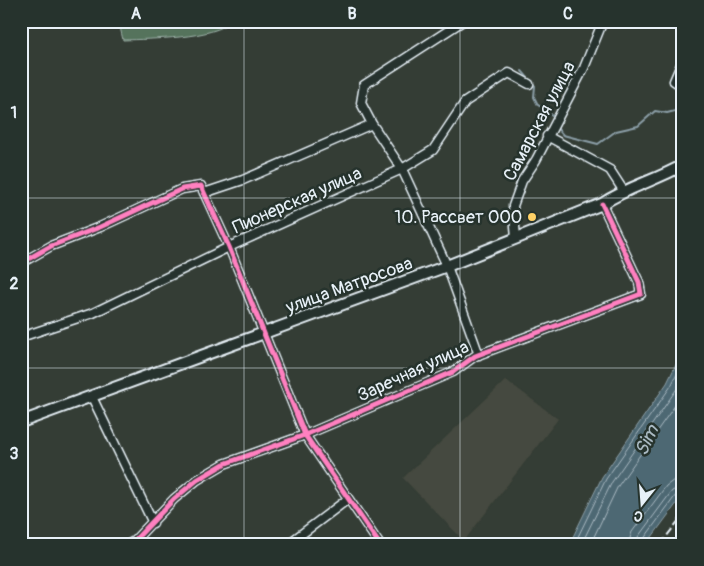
<svg xmlns="http://www.w3.org/2000/svg" width="704" height="566" viewBox="0 0 704 566" font-family="Pangolin,sans-serif">
  <rect width="100%" height="100%" fill="#343d35"/>
  <filter id="ink" filterUnits="userSpaceOnUse"><feTurbulence type="fractalNoise" baseFrequency=".02" numOctaves="2"/><feDisplacementMap in="SourceGraphic" scale="10" xChannelSelector="R" yChannelSelector="G"/><feConvolveMatrix kernelMatrix="1 2 1 2 8 2 1 2 1" color-interpolation-filters="sRGB"/></filter>
  <g filter="url(#ink)">
    <path fill="#45493f" d="M506,380L558,419L464,541L403,478Z"/>
    <path fill="#55735c" stroke="#9eb2aa" d="M121,21H232C213,39 150,39 123,40L120,27Z"/>
    <path fill="#4e6873" stroke="#8c9fa8" d="M683,350V495L646,545H569L602,477L667,383Z"/>
    <g fill="none" stroke-linecap="round" stroke-linejoin="round">
      <path stroke="#aabac3" stroke-width="1" d="M574,545L606,479L671,386L683,362
        M581,545L612,482L676,390L683,377
        M590,545L618,486L683,394
        M628,545L632,532L666,486L674,480L683,479
        M636,545L638,537L672,491L683,486
        M642,545L643,540L676,495L683,493"/>
      <path stroke="#8c9fa8" stroke-width="2" d="M522,71L535,86L534,97L538,105L556,118
        M556,127L563,135L598,144L616,131L638,126L655,111L667,113L683,109"/>
      <g stroke="#e8f1f8" stroke-width="11">
        <path id="minor" d="M683,60L674,81L683,87
          M372,124L361,103L364,85L463,21
          M547,136L610,170L623,190
          M204,193L243,180L372,124L402,169L447,266L479,355
          M516,237L513,206L522,181L536,160L584,68L603,21
          M21,263L51,246L100,227L182,189L201,186L229,247L305,435L380,545
          M21,337L93,313L229,247L402,169L433,150L465,102L509,73L529,84
          M92,397L153,523
          M127,545L134,541L174,499L197,480L224,464L305,435L453,372L475,356L641,294L639,282L602,204
          M287,545L348,499"/>
      </g>
      <g stroke="#e8f1f8" stroke-width="14">
        <path id="major" d="M21,422L447,266L602,204C629,186 655,181 683,165"/>
      </g>
      <use href="#minor" stroke="#26332d" stroke-width="8"/>
      <use href="#major" stroke="#26332d" stroke-width="10"/>
      <path stroke="#e8f1f8" stroke-width="2" stroke-dasharray="8 4" stroke-linecap="butt" d="M660,545L683,515"/>
      <g stroke="#26332d" stroke-width="8">
        <path id="cycleway" d="M21,263L51,246L100,227L182,189L201,186L229,247L305,435L380,545
          M127,545L134,541L174,499L197,480L224,464L305,435L453,372L475,356L641,294L639,282L602,204"/>
      </g>
      <use href="#cycleway" stroke="#ff80c0" stroke-width="5"/>
    </g>
  </g>
  <path fill="none" stroke="#e8f1f8" stroke-width="1" stroke-opacity="0.55" d="M244,21V545M460,21V545M21,198H683M21,368H683"/>
  <circle fill="#ffd166" stroke="#26332d" stroke-width="2" cx="532" cy="217" r="5"/>
  <g text-anchor="middle" stroke-width="5" stroke-linejoin="round" paint-order="stroke">
    <g font-size="18" fill="#e8f1f8" stroke="#26332d">
      <text transform="translate(539 121) rotate(-62)" y="6">Самарская улица</text>
      <text transform="translate(297 200) rotate(-24)" y="6">Пионерская улица</text>
      <text transform="translate(349 285) rotate(-20)" y="6">улица Матросова</text>
      <text transform="translate(413 371) rotate(-25)" y="6">Заречная улица</text>
    </g>
    <g font-size="18" fill="#e8f1f8" stroke="#26332d" text-anchor="end">
      <text x="522" y="223">10. Рассвет ООО</text>
    </g>
    <g font-size="19" font-style="italic" fill="#aabac3" stroke="#26332d">
      <text transform="translate(646 440) rotate(-65)" y="7">Sim</text>
    </g>
  </g>
  <rect width="704" height="566" fill="none" stroke="#26332d" stroke-width="55"/>
  <g transform="translate(642 504) rotate(197)" stroke="#26332d" stroke-width="4" paint-order="stroke">
  <path d="M0-4L9 19L0 12L-9 19Z" fill="#e8f1f8"/>
  <text y="-8" font-size="14" font-weight="bold" text-anchor="middle" fill="#e8f1f8">С</text>
  </g>
  <rect x="28" y="28" width="648" height="510" fill="none" stroke="#e8f1f8" stroke-width="2"/>
  <g font-size="16" text-anchor="middle" font-weight="bold" fill="#e8f1f8">
    <text x="136" y="19">A</text>
    <text x="352" y="19">B</text>
    <text x="568" y="19">C</text>
    <text x="14" y="118">1</text>
    <text x="14" y="289">2</text>
    <text x="14" y="459">3</text>
  </g>
</svg>
